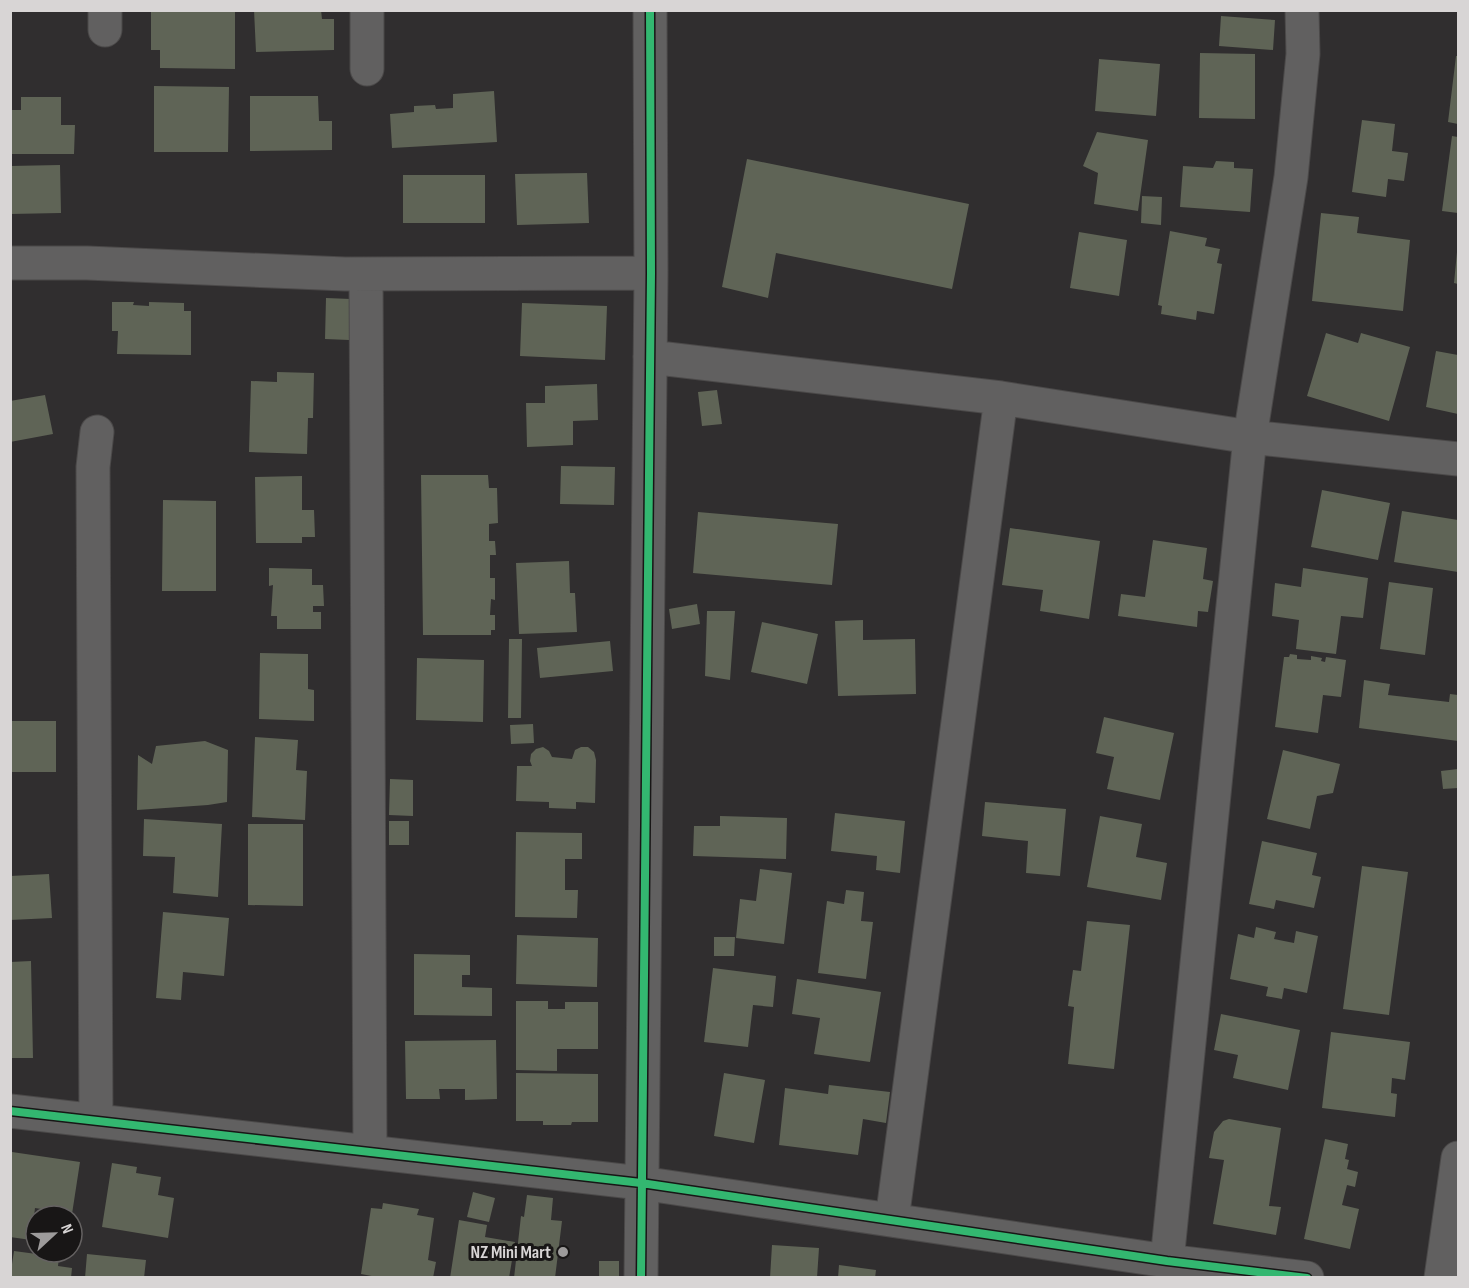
<svg xmlns="http://www.w3.org/2000/svg" width="1469" height="1288" viewBox="0 0 1469 1288" font-family="'Sofia Sans Condensed',sans-serif">
  <rect width="100%" height="100%" fill="#302e2f"/>
  <path fill="#5f6456" d="M151,10H235V69L160,68V50H151Z
    M254,10H321L322,19H334V50L256,52Z
    M1221,16L1275,20L1273,50L1219,46Z
    M1200,53L1255,54V119L1199,118Z
    M1456,56H1458V124L1448,122Z
    M1099,59L1160,64L1156,116L1095,111Z
    M154,86L229,87L228,152H154Z
    M494,91L497,142L392,148L390,114L414,112V106L435,105L436,109L453,108V94Z
    M250,96H318L319,121H332V150L250,151Z
    M21,97H61V125H75L74,154H10V110H21Z
    M1362,120L1395,124L1392,151L1408,153L1404,181L1388,179L1386,197L1352,192Z
    M1097,132L1148,140L1138,211L1094,204L1098,173L1083,166Z
    M1452,136L1458,137V213L1442,211Z
    M747,159L969,204L952,289L776,253L768,298L722,287Z
    M1216,161L1234,162V168L1253,169L1250,212L1180,207L1183,166L1213,168Z
    M60,165L61,213L10,214V166Z
    M587,173L589,223L517,225L515,174Z
    M403,175H485V223H403Z
    M1142,196L1162,197L1161,225L1141,223Z
    M1321,213L1359,217L1357,233L1410,240L1403,311L1312,301Z
    M1170,231L1207,238L1205,246L1220,249L1217,263L1222,264L1214,314L1197,311L1196,320L1161,314L1162,306L1158,305Z
    M1079,232L1127,240L1119,296L1070,288Z
    M1457,252H1458V284L1454,283Z
    M326,298L351,299L349,340L325,339Z
    M112,302H134L133,305L149,306V302L184,303V311H191V355L117,354L118,331H112Z
    M522,303L607,306L605,360L520,356Z
    M1326,333L1358,343L1361,333L1410,347L1389,421L1307,396Z
    M1436,351L1458,355V414L1426,407Z
    M277,372L314,373L313,418H308L307,454L249,452L251,381L277,382Z
    M597,384L598,420L573,421V445L527,447L526,403H545V386Z
    M717,390L722,424L702,426L698,392Z
    M45,395L53,434L10,442V401Z
    M561,466L615,467L614,505L560,504Z
    M421,475H488L489,488H497L498,523L489,524V541H495L496,555H490V578H495V600L491,599L490,615H495V630H491V635H423Z
    M302,476V510H314L315,537H302V543H256L255,477Z
    M1322,490L1390,503L1378,560L1311,547Z
    M163,500L216,501V591H162Z
    M1402,511L1458,520V572L1394,562Z
    M698,512L838,524L832,585L693,573Z
    M1010,528L1100,541L1089,619L1040,611L1043,590L1002,585Z
    M1153,540L1207,548L1203,579L1213,581L1208,612L1198,611L1197,627L1118,616L1121,594L1145,597Z
    M569,561L570,593H575L577,632L519,634L516,563Z
    M269,568L312,569V585H323L324,606H313V612H321V629H277V616H271L273,585L269,586Z
    M1303,568L1368,578L1363,618L1341,616L1336,654L1296,649L1299,620L1272,616L1275,583L1301,587Z
    M1389,582L1433,588L1425,655L1380,649Z
    M697,604L700,624L672,629L669,609Z
    M707,611H735L730,680L705,676Z
    M863,620V640L915,639L916,694L838,696L835,621Z
    M762,622L818,634L807,684L751,672Z
    M509,639H522L521,718H508Z
    M610,641L613,671L540,678L537,648Z
    M260,653L308,654V689L314,690V721L259,719Z
    M1290,654L1297,655V659L1311,660V656L1322,658L1321,661L1325,662L1326,657L1346,660L1341,697L1323,695L1318,733L1275,727L1284,657H1289Z
    M417,658L484,660L483,722L416,720Z
    M1364,680L1390,684L1388,695L1449,702L1450,694L1458,695V741L1359,728Z
    M1104,717L1174,733L1160,800L1107,789L1114,757L1096,753Z
    M10,721H56V772H10Z
    M533,724L534,743L511,744L510,725Z
    M255,737L298,740L296,770L307,771L305,820L252,817Z
    M205,741L228,750L227,802L208,805L137,810L138,755L152,764L156,746Z
    M543,747L549,751L552,757L572,759L575,750L581,747H588L594,752L596,760L595,803L576,802V809L549,808V802L516,801L517,766H532L530,761L531,754L536,749Z
    M1283,750L1340,764L1333,793L1317,796L1310,829L1267,819Z
    M1458,769V788L1443,789L1441,771Z
    M390,779L413,780V816L389,815Z
    M985,802L1066,809L1060,876L1026,873L1028,841L982,836Z
    M835,813L905,821L900,873L876,870L877,856L831,851Z
    M720,816L787,818L786,859L693,856L694,826H720Z
    M1100,816L1142,824L1136,857L1167,863L1161,900L1087,887Z
    M144,819L222,824L218,897L173,893L175,857L143,856Z
    M389,821H409V845H389Z
    M248,824H303V906L248,905Z
    M516,832L582,833V859H565V890H578L577,918L515,917Z
    M1262,841L1317,853L1312,875L1321,877L1314,908L1276,900L1274,909L1249,904Z
    M1362,866L1408,872L1389,1015L1343,1009Z
    M760,869L792,873L784,944L736,938L740,899L756,901Z
    M49,874L52,918L10,920V876Z
    M846,890L864,892L861,921L873,922L866,979L818,973L827,901L844,904Z
    M163,912L229,918L224,976L183,972L181,1000L156,998Z
    M1087,921L1130,925L1114,1069L1068,1064L1074,1007L1068,1006L1073,970L1081,971Z
    M1256,927L1276,932L1274,939L1294,943L1296,931L1318,936L1307,993L1284,988L1282,999L1266,996L1268,987L1230,979L1238,934L1254,938Z
    M517,935L598,938L597,987L516,984Z
    M714,937H735L734,956H714Z
    M414,954L470,955V975H462V987L492,988V1016L414,1015Z
    M31,961L33,1058H10V962Z
    M713,968L776,976L773,1007L753,1005L748,1047L704,1042Z
    M797,979L881,992L870,1062L814,1054L820,1018L792,1014Z
    M516,1001H548V1009H565V1002H598V1049H557V1071L516,1070Z
    M1221,1014L1300,1030L1288,1090L1233,1078L1238,1055L1214,1050Z
    M1331,1032L1410,1042L1405,1080L1392,1078L1391,1093L1397,1094L1395,1117L1322,1108Z
    M496,1040L497,1099L465,1100V1089H439L440,1099H406L405,1041Z
    M516,1073L598,1074V1122H572L571,1125H543V1121H516Z
    M724,1073L765,1080L754,1143L714,1136Z
    M829,1085L890,1092L886,1123L863,1119L858,1155L779,1145L785,1088L828,1094Z
    M1229,1119L1281,1128L1269,1206L1281,1207L1276,1235L1213,1224L1224,1160L1209,1158L1214,1132L1223,1121Z
    M1325,1139L1348,1144L1345,1159L1349,1160L1347,1169L1358,1172L1355,1187L1347,1185L1342,1205L1359,1209L1350,1249L1304,1239Z
    M12,1152L80,1162L72,1214L35,1208L31,1240L10,1237Z
    M112,1163L137,1167L136,1173L161,1177L158,1195L174,1198L168,1238L102,1227Z
    M473,1192L495,1198L489,1222L467,1217Z
    M527,1195L553,1198L551,1220L562,1221L555,1278H514L521,1216L524,1217Z
    M383,1203L419,1209L417,1215L434,1218L428,1260L436,1262L433,1278H382L361,1274L371,1208L382,1209Z
    M459,1220L487,1225L485,1237L515,1242L509,1278H450Z
    M772,1245L819,1248L817,1278H770Z
    M14,1251L59,1257L58,1266L72,1268L71,1278H10V1264H12Z
    M87,1254L146,1260L144,1278H85Z
    M599,1261H619V1278H599Z
    M839,1265L876,1270L875,1278H838Z"/>
  <g fill="none" stroke-linecap="round" stroke-linejoin="round">
    <g stroke="#4b4949" stroke-width="35">
      <path id="minor" d="M105,10V30
        M367,69V10
        M10,263H87L345,274L651,273
        M366,274L370,1152
        M650,357L1001,398L1250,437L1458,459
        M10,1111L641,1183L1167,1261L1307,1278
        M96,1121L93,467L97,432
        M892,1220L1001,398
        M1167,1261L1250,437L1291,177L1303,54L1302,10
        M641,1278L651,273L650,10
        M1441,1278L1458,1158"/>
    </g>
    <use href="#minor" stroke="#616060" stroke-width="33"/>
    <g stroke="#181616" stroke-width="11">
      <path id="cycleway" d="M10,1111L641,1183L1167,1261L1307,1278
        M641,1278L651,273L650,10"/>
    </g>
    <use href="#cycleway" stroke="#33b770" stroke-width="8"/>
  </g>
  <circle fill="#9d9b9b" stroke="#181616" stroke-width="2" cx="563" cy="1252" r="6"/>
  <g text-anchor="middle" stroke-width="6" stroke-linejoin="round" paint-order="stroke">
    <g font-size="18" font-weight="bold" fill="#d8d5d5" stroke="#181616" text-anchor="end">
      <text x="551" y="1258">NZ Mini Mart</text>
    </g>
  </g>
  <rect width="1469" height="1288" fill="none" stroke="#d8d5d5" stroke-width="24"/>
  <g transform="translate(54 1234) rotate(68)"><circle r="28" fill="#181616" stroke="#656262" stroke-width="1.5"/>
  <path d="M0-4.5L10 22L0 15L-10 22Z" fill="#9d9b9b"/>
  <text y="-9" font-size="16" font-weight="bold" text-anchor="middle" fill="#d8d5d5">N</text>
  </g>
</svg>
